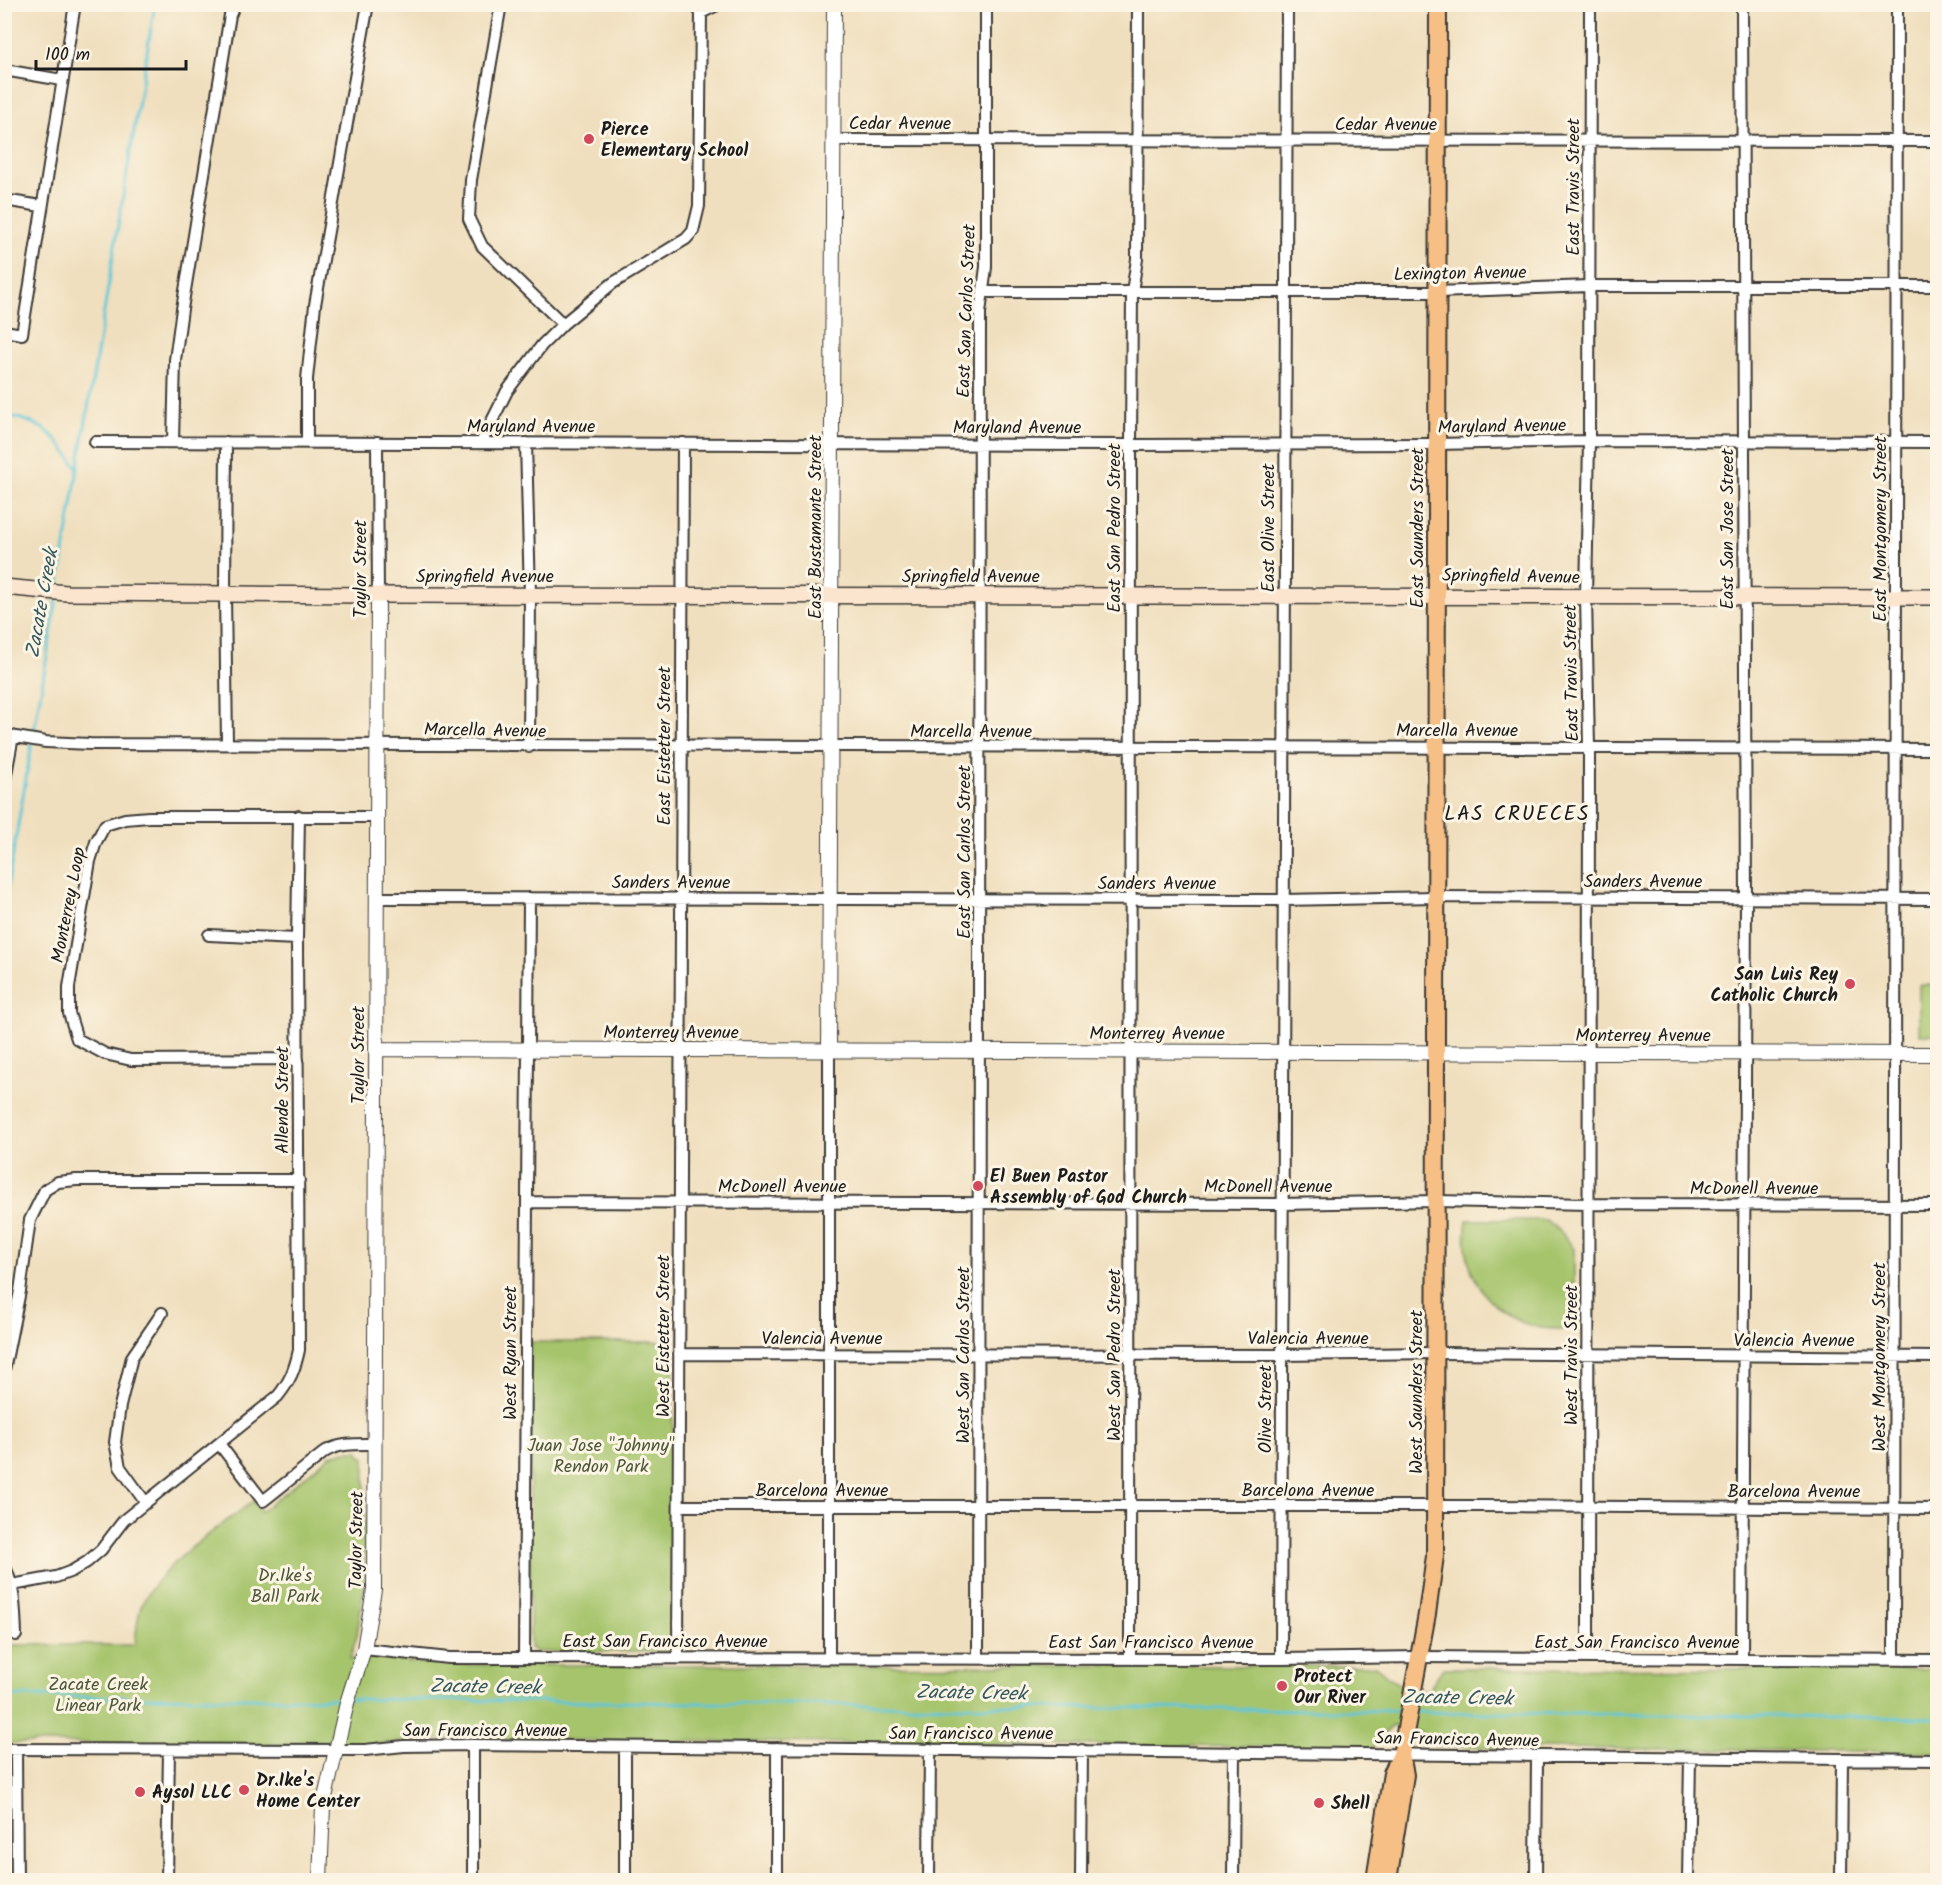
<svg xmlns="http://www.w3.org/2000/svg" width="1942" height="1885" viewBox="0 0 1942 1885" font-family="Kalam,sans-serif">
  <rect width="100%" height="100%" fill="#fcf5e5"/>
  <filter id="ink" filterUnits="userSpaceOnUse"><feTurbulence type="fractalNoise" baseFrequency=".0167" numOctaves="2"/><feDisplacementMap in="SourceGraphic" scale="12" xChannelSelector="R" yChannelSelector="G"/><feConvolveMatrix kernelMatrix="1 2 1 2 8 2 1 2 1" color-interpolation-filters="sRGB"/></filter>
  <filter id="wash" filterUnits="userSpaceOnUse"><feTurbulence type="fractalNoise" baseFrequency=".008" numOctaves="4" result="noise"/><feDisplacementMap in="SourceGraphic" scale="24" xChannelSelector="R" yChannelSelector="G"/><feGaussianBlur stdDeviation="1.35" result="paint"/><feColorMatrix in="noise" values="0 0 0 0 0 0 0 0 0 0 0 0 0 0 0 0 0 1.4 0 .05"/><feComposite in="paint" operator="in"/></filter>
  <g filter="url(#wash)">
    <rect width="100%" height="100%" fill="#f0dfbe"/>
    <path fill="#a6c46c" stroke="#617044" stroke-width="1.5" d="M1919,985H1937V1034H1919Z
      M1467,1220H1546L1563,1234L1574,1249V1329C1559,1329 1545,1330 1532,1326C1485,1312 1459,1267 1467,1220Z
      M530,1342H673L672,1648L669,1651L537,1652L530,1648Z
      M345,1451H359V1454L365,1458L364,1587L357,1635L350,1659L374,1658L441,1665L1375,1666L1400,1685L1427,1692L1443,1668L1937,1669V1752L1437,1747L1420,1731L1392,1726L1373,1748L445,1739L362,1745L5,1743L4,1645H135C136,1631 137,1617 142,1604C162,1563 218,1529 253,1501L261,1512L330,1456Z"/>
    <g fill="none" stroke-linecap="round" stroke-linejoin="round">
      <path stroke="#5cc6d7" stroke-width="3" d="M4,415C45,422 56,436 78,469
        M58,589L155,4
        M33,737L57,598
        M4,907L32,743
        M4,1696L345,1699
        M351,1699L1404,1711
        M1413,1712L1938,1718"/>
    </g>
  </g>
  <g filter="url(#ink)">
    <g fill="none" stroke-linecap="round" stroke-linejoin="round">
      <g stroke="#3c3934" stroke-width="14">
        <path id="minor" d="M501,4L471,180L469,219L482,246L563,324
          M694,4L701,13L719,4
          M4,70L62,80
          M834,140L1938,141
          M4,200L41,206
          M983,292H1437L1589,286H1938
          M4,331L22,334L75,4
          M95,442L1131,445L1437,444L1589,441L1938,442
          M173,442L175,360L182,309L230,15L235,4
          M226,442L225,594L227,743
          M307,442V379L315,305L368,4
          M377,442L378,595
          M481,443L507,391L542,345L563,324L613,283L686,239L693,231L699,206L701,13
          M526,443L530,595L529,747
          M4,735L46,742L90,744L1938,749
          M4,785L13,736
          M376,898L1283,900L1436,897L1938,899
          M209,935L297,939
          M298,1059L131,1060L105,1054L77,1039L69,1013V987L90,861L96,842L105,825L125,819L149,817H377
          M527,1202L1282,1204L1436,1201L1588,1204L1938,1205
          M679,1354L1282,1355L1436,1353L1938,1357
          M4,1370L20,1291L30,1220L45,1190L58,1182L76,1180H299
          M220,1445L263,1501L326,1451C341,1443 357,1444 374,1444
          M146,1503L120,1467L115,1442L120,1406L132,1357L162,1313
          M679,1506H1479L1938,1509
          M6,1569C15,1591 15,1611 16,1635
          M12,1585L56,1577L72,1571L87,1562L101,1550L124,1520L278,1396C290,1381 295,1369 299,1350L297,939L299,816
          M364,1649L449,1658L1281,1659L1419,1657L1938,1660
          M524,1657L529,898
          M678,1658L683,443
          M829,1658V1051
          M978,1658L980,313L986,267V4
          M1130,1658L1131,445L1132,292L1137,259L1138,4
          M1588,1658L1589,747L1586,597L1589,441L1590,4
          M1281,1659L1287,4
          M1742,1659L1746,898L1742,4
          M1894,1660L1897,4
          M473,1745V1880
          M4,1749L365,1750L404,1746L473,1745L1938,1760
          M16,1749L17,1880
          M167,1880L169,1750
          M625,1880V1747
          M777,1880V1748
          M929,1880L930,1749
          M1081,1880L1082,1750
          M1233,1880L1234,1752
          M1536,1880L1537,1756
          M1688,1880L1690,1758
          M1841,1880L1842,1759"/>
      </g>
      <g stroke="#3c3934" stroke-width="16">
        <path id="tertiary" d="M376,1049L1938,1054
          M829,1051L834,4
          M320,1880L323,1806L347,1703L364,1649L374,1590L378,595"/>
      </g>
      <g stroke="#3c3934" stroke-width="18">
        <path id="secondary" d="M4,587L67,593L378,595L1938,597"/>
      </g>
      <g stroke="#3c3934" stroke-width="20">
        <path id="primary" d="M1375,1880L1392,1773L1401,1755L1427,1614L1435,1556L1438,4
          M1388,1880L1405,1775L1401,1755"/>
      </g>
      <use href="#minor" stroke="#fff" stroke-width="10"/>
      <use href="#tertiary" stroke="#fff" stroke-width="14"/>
      <use href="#secondary" stroke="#fbe5cf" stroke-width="15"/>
      <use href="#primary" stroke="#f5bf86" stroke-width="16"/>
    </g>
  </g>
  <g fill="#d1495b" stroke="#fcf5e5" stroke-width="2">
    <circle cx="589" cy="139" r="6"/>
    <circle cx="1850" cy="984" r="6"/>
    <circle cx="978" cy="1186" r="6"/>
    <circle cx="1282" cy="1686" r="6"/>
    <circle cx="244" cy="1790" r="6"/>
    <circle cx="140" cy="1792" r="6"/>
    <circle cx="1319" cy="1803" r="6"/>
  </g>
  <g text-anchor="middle" stroke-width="6" stroke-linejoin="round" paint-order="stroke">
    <g font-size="18" fill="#1c1c1c" stroke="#fcf5e5">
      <text x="900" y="129">Cedar Avenue</text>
      <text x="1386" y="130">Cedar Avenue</text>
      <text transform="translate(1573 187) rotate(-90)" y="6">East Travis Street</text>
      <text transform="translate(1460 273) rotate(-1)" y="6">Lexington Avenue</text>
      <text transform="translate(966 311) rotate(-88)" y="6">East San Carlos Street</text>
      <text x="531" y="432">Maryland Avenue</text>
      <text transform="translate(1502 426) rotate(-1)" y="6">Maryland Avenue</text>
      <text x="1017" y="433">Maryland Avenue</text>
      <text transform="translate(815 527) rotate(-90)" y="6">East Bustamante Street</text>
      <text transform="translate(1114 528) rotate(-90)" y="6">East San Pedro Street</text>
      <text transform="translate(1268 528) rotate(-90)" y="6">East Olive Street</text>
      <text transform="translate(1417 528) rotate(-90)" y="6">East Saunders Street</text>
      <text transform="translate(1727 529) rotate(-90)" y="6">East San Jose Street</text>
      <text transform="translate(1880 529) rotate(-90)" y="6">East Montgomery Street</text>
      <text transform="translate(360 569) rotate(-90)" y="6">Taylor Street</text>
      <text x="485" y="582">Springfield Avenue</text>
      <text x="971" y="582">Springfield Avenue</text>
      <text transform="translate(1511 576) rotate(1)" y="6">Springfield Avenue</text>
      <text transform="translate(1571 673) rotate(-91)" y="6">East Travis Street</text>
      <text transform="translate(485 730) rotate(1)" y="6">Marcella Avenue</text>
      <text x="1457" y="736">Marcella Avenue</text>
      <text x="971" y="737">Marcella Avenue</text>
      <text transform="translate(664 746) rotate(-90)" y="6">East Eistetter Street</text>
      <text transform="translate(964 852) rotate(-90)" y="6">East San Carlos Street</text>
      <text x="1643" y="887">Sanders Avenue</text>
      <text x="671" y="888">Sanders Avenue</text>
      <text x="1157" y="889">Sanders Avenue</text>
      <text transform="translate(68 905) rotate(-79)" y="6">Monterrey Loop</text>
      <text x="671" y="1038">Monterrey Avenue</text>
      <text x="1157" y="1039">Monterrey Avenue</text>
      <text x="1643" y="1041">Monterrey Avenue</text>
      <text transform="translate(358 1055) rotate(-90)" y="6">Taylor Street</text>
      <text transform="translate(282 1100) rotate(-90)" y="6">Allende Street</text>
      <text x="782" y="1192">McDonell Avenue</text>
      <text x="1268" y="1192">McDonell Avenue</text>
      <text x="1754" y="1194">McDonell Avenue</text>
      <text transform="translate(663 1336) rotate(-90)" y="6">West Eistetter Street</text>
      <text x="822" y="1344">Valencia Avenue</text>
      <text x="1308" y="1344">Valencia Avenue</text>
      <text x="1794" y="1346">Valencia Avenue</text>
      <text transform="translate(510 1353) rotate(-90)" y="6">West Ryan Street</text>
      <text transform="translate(963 1355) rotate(-90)" y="6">West San Carlos Street</text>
      <text transform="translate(1114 1355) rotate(-90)" y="6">West San Pedro Street</text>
      <text transform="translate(1571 1355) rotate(-90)" y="6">West Travis Street</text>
      <text transform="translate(1879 1357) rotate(-90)" y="6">West Montgomery Street</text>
      <text transform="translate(1416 1392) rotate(-90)" y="6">West Saunders Street</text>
      <text transform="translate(1265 1409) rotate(-90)" y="6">Olive Street</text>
      <text x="822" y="1496">Barcelona Avenue</text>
      <text x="1308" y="1496">Barcelona Avenue</text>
      <text x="1794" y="1497">Barcelona Avenue</text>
      <text transform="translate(356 1540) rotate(-89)" y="6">Taylor Street</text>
      <text x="665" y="1647">East San Francisco Avenue</text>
      <text x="1151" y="1648">East San Francisco Avenue</text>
      <text x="1637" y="1648">East San Francisco Avenue</text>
      <text x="485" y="1736">San Francisco Avenue</text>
      <text x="971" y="1739">San Francisco Avenue</text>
      <text transform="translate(1457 1739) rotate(1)" y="6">San Francisco Avenue</text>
    </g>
    <g font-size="18" font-weight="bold" fill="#1c1c1c" stroke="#fcf5e5" text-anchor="start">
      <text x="601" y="135">Pierce<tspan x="601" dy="21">Elementary School</tspan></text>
      <text x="1838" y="980" text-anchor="end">San Luis Rey<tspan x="1838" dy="21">Catholic Church</tspan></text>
      <text x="990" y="1182">El Buen Pastor<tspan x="990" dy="21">Assembly of God Church</tspan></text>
      <text x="1294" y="1682">Protect<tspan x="1294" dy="21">Our River</tspan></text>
      <text x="256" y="1786">Dr.Ike's<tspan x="256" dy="21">Home Center</tspan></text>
      <text x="152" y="1798">Aysol LLC</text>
      <text x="1331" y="1809">Shell</text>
    </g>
    <g font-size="18" fill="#4c5738" stroke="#fcf5e5">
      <text x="601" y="1451">Juan Jose "Johnny"<tspan x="601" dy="21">Rendon Park</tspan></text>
      <text x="285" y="1581">Dr.Ike's<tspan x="285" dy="21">Ball Park</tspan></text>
      <text x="98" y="1690">Zacate Creek<tspan x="98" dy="21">Linear Park</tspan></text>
    </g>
    <g font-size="20" font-style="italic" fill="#32585d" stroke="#fcf5e5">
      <text transform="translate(41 603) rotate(-80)" y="7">Zacate Creek</text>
      <text transform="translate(485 1686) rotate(1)" y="7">Zacate Creek</text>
      <text transform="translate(971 1692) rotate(1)" y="7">Zacate Creek</text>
      <text transform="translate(1457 1697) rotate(1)" y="7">Zacate Creek</text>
    </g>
    <g font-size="21" letter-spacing="1.5" fill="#1c1c1c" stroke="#fcf5e5">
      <text x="1517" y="820">LAS CRUECES</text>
    </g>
  </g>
  <rect width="1942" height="1885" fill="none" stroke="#fcf5e5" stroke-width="24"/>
  <path d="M36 60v9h150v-9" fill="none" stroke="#1c1c1c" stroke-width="3"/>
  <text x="45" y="60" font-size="18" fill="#1c1c1c" stroke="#fcf5e5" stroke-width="4.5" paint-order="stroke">100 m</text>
</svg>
